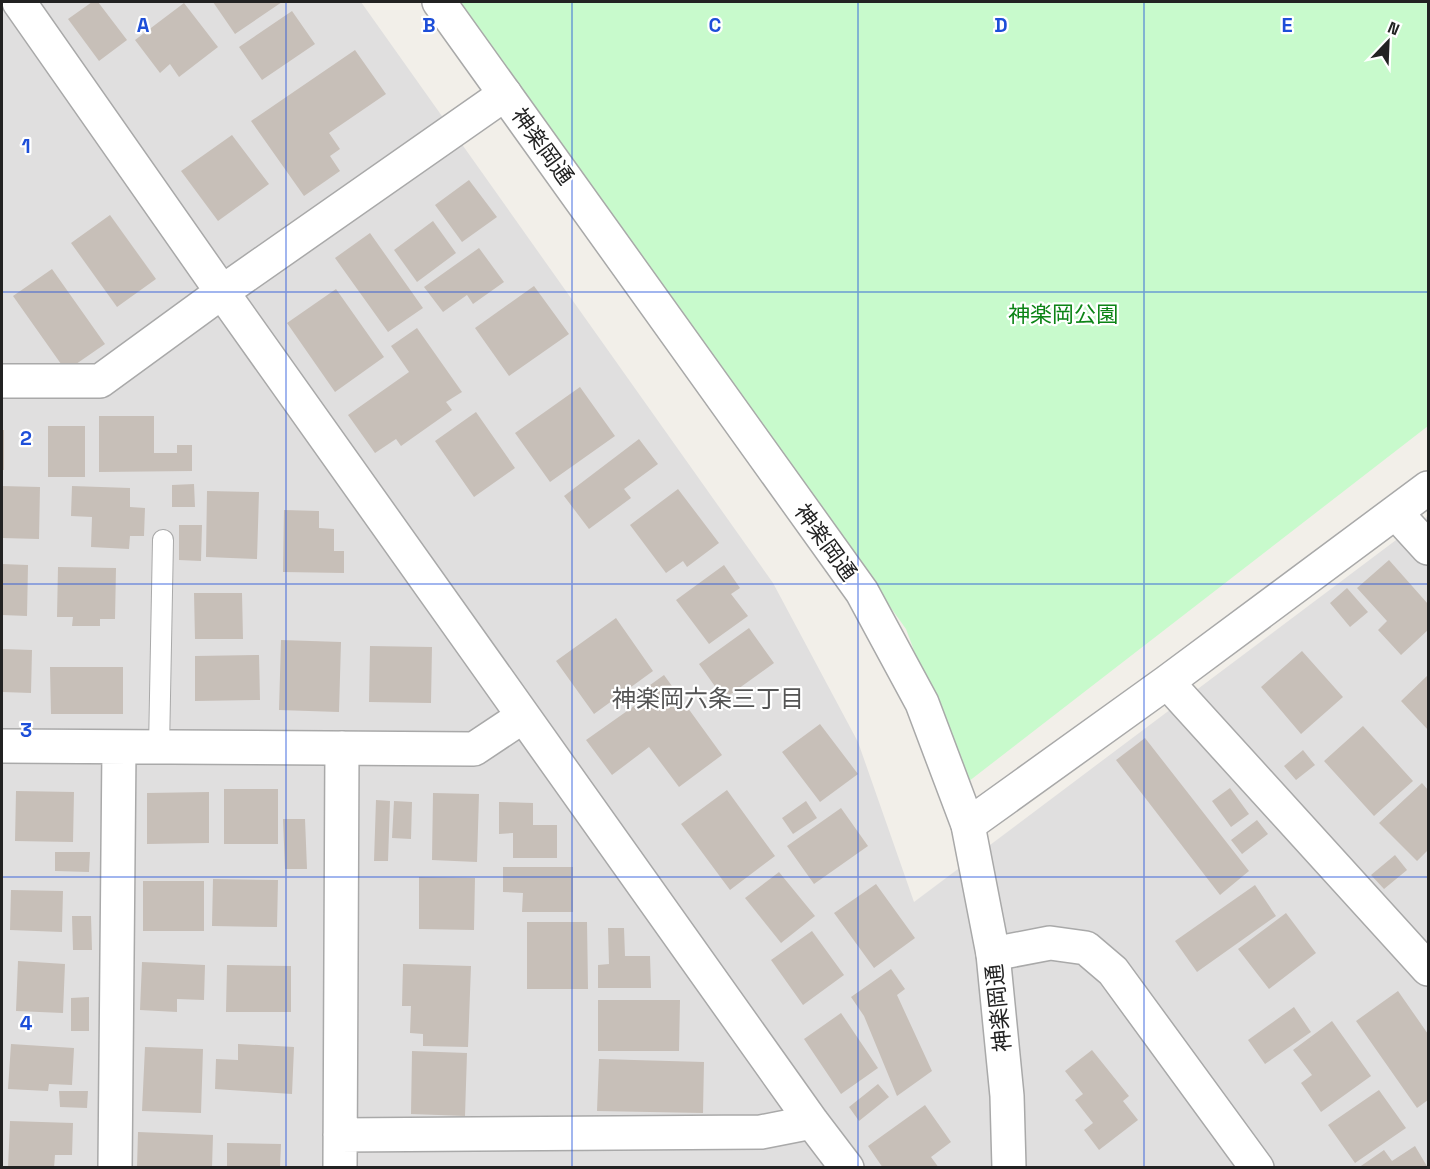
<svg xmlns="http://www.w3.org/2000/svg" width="1430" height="1169" viewBox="0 0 1430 1169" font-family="'Space Grotesk','Noto Sans JP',sans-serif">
  <rect width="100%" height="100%" fill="#f2efe9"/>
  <path fill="#e0dfdf" d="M2,2H361L773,583L858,742L914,902L1428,516V1167L2,1168Z"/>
  <path fill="#c8facc" d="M457,2H1428V426L964,785L906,629Z"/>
  <path fill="#c7bfb8" d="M92,2H98L127,40L99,61L68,19Z
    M213,2H282L235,34Z
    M184,3L218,47L179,77L170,64L160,73L135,40Z
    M292,11L315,44L262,80L239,47Z
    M355,50L386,94L329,133L340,149L330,156L340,171L304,196L251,121Z
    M232,135L269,184L218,221L181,171Z
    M469,180L497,217L462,242L435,205Z
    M110,215L156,279L117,307L71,243Z
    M433,221L456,253L417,282L394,250Z
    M370,233L423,308L388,332L335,258Z
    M479,248L504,282L473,304L467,295L443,312L424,287Z
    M52,269L105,344L66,371L13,296Z
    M534,286L569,334L509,376L475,328Z
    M336,289L384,357L335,392L287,323Z
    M417,328L462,392L446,402L452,410L401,446L396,439L375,453L348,415L409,372L391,346Z
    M580,387L615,436L550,482L515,433Z
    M476,412L515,468L474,497L435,441Z
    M99,416H154V453H177V445H192V471L99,472Z
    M48,426H85V477H48Z
    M2,430H4V470H2Z
    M639,439L658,464L624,489L631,498L589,529L564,496Z
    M194,484L195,507H172V485Z
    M2,486L40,487L39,539L2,538Z
    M72,486L130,488V507L145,508L144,536H130L129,549L91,547L92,517L71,516Z
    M678,489L719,543L687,567L683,561L666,573L630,525Z
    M207,491L259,492L257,559L206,557Z
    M284,510L319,511V528L334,529V551H344V573L283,572Z
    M179,525H202L201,561L179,560Z
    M1389,560L1428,604V630L1401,655L1378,630L1387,621L1357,588Z
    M2,564L28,565L27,616L2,615Z
    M724,565L740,588L731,594L748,616L709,644L676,600Z
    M58,567L116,568L115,619H100V626H72L73,617H57Z
    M1347,588L1368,612L1350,627L1330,603Z
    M194,593H242L243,639H195Z
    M616,618L653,671L594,714L556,661Z
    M749,628L774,663L724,699L699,664Z
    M281,640L341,642L339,712L279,710Z
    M370,646L432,647L431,703L369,702Z
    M2,649L32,650L31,693L2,692Z
    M1302,651L1343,697L1301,734L1261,687Z
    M259,655L260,700L195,701V656Z
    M50,667H123V714H51Z
    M664,675L722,755L679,787L649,747L612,775L586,740L637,704L632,698Z
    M1428,675V730L1401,701Z
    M820,724L858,774L820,802L782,752Z
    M1363,726L1413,781L1374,816L1324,761Z
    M1145,738L1249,871L1220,895L1116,760Z
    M1303,750L1315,765L1296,780L1284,766Z
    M1422,783L1428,790V850L1417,861L1379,823Z
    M1230,788L1249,814L1231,827L1212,801Z
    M224,789H278V844H224Z
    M727,790L775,856L730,890L681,824Z
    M16,791L74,792L73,842L15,841Z
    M209,792V843L147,844V793Z
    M433,793L479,794L477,862L432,860Z
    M376,800L390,801L388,861H374Z
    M394,801L412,802L411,839L392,838Z
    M806,801L817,818L793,834L782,818Z
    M499,802L533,803V825H557V858H513V833L499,834Z
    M841,808L868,846L814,884L787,846Z
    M283,819H305L307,869H285Z
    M1257,820L1268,834L1242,854L1231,840Z
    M55,852H90L89,872L55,871Z
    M1395,855L1407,870L1384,889L1371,875Z
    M503,867H573V912H522L523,893L503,892Z
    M779,872L815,916L781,943L745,898Z
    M419,877L475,878L474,930L419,929Z
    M213,879L278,880L277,927L212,926Z
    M143,881H204V931H143Z
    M876,884L915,938L874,968L834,913Z
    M1255,885L1276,916L1197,972L1175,941Z
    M11,890L63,891L62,932L10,930Z
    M1286,913L1316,953L1269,989L1238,949Z
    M72,916H91L92,950H73Z
    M527,922H587L588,989H527Z
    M608,928H624L625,956H650L651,988H598V965L609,964Z
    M812,931L844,975L803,1005L771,960Z
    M18,961L65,964L63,1013L16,1011Z
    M142,962L205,965L204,1000L177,999V1012L140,1010Z
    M403,964L471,966L468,1047L423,1046V1034L410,1033L411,1006H402Z
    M227,965L291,966V1012H226Z
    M891,969L905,989L897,995L932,1071L897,1096L864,1016L851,997Z
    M1398,991L1428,1034V1100L1417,1108L1356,1021Z
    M89,997V1031H71V998Z
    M598,1000H680L679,1051H598Z
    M1294,1007L1311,1032L1265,1064L1248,1040Z
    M841,1013L878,1068L841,1094L804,1039Z
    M1332,1021L1371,1076L1321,1112L1301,1083L1312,1075L1293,1050Z
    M11,1044L74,1048L72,1085L49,1084L48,1091L8,1089Z
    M238,1044L294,1047L292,1094L215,1089L216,1059L238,1060Z
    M145,1047L203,1049L201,1113L142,1111Z
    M1092,1050L1129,1096L1123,1101L1138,1120L1099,1150L1084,1130L1093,1123L1075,1100L1083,1094L1065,1071Z
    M412,1051L467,1053L465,1116L411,1114Z
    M599,1059L704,1062L703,1113L597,1111Z
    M878,1084L889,1097L859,1121L849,1107Z
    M1379,1090L1406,1128L1355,1163L1328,1125Z
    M59,1091H88L87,1108L60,1107Z
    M925,1105L951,1142L931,1157L939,1168H883L868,1146Z
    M10,1121L73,1123L72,1155H55L54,1168H8Z
    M138,1132L213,1135L212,1168H137Z
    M227,1143L281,1144L280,1168H227Z
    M1415,1146L1428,1168H1358L1384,1150L1392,1161Z"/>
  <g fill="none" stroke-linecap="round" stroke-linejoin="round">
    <g stroke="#a9a9a9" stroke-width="22">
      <path id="service" d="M159,748L163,540"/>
    </g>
    <g stroke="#a9a9a9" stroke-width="36">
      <path id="minor" d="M19,2L222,292L812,1122L847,1168
        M2,381H100L222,292L505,94
        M1396,513L1428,548
        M1167,682L1428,969
        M2,746L474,749L522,717
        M968,825L1167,682L1428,488
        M993,954L1050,943L1086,948L1113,971L1257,1168
        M340,1135L761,1132L812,1122
        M115,1168L119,748
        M340,1168L342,748"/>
    </g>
    <g stroke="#a9a9a9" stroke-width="36">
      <path id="tertiary" d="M439,2L862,592L922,703L968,825L993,954L1007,1096L1009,1168"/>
    </g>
    <use href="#service" stroke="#fff" stroke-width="20"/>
    <use href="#minor" stroke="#fff" stroke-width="33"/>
    <use href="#tertiary" stroke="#fff" stroke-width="33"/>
  </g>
  <path fill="none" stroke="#1d4ed8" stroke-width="1.5" stroke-opacity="0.55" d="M286,2V1168M572,2V1168M858,2V1168M1144,2V1168M2,292H1428M2,584H1428M2,877H1428"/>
  <g text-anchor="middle" stroke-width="4.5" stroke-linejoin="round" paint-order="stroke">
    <g font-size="22" fill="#222" stroke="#fff">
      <text transform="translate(543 146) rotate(54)" y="8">神楽岡通</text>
      <text transform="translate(826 542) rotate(54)" y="8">神楽岡通</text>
      <text transform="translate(998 1008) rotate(-96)" y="8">神楽岡通</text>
    </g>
    <g font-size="22" fill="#0c8416" stroke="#fff">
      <text x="1063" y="322">神楽岡公園</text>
    </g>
    <g font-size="24" fill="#555" stroke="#fff">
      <text x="708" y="707">神楽岡六条三丁目</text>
    </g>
  </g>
  <g font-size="20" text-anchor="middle" font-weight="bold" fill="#1d4ed8" stroke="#fff" stroke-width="4.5" stroke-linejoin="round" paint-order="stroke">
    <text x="143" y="32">A</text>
    <text x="429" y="32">B</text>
    <text x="715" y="32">C</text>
    <text x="1001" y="32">D</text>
    <text x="1287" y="32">E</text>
    <text x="26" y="153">1</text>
    <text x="26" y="445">2</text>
    <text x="26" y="737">3</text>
    <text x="26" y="1030">4</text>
  </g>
  <rect width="1430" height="1169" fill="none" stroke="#222222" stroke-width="6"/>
  <g transform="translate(1388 42) rotate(23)" stroke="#ffffff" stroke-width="4.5" paint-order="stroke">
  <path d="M0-4.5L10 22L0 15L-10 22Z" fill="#222222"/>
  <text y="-9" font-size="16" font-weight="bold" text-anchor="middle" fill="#222222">N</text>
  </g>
</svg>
